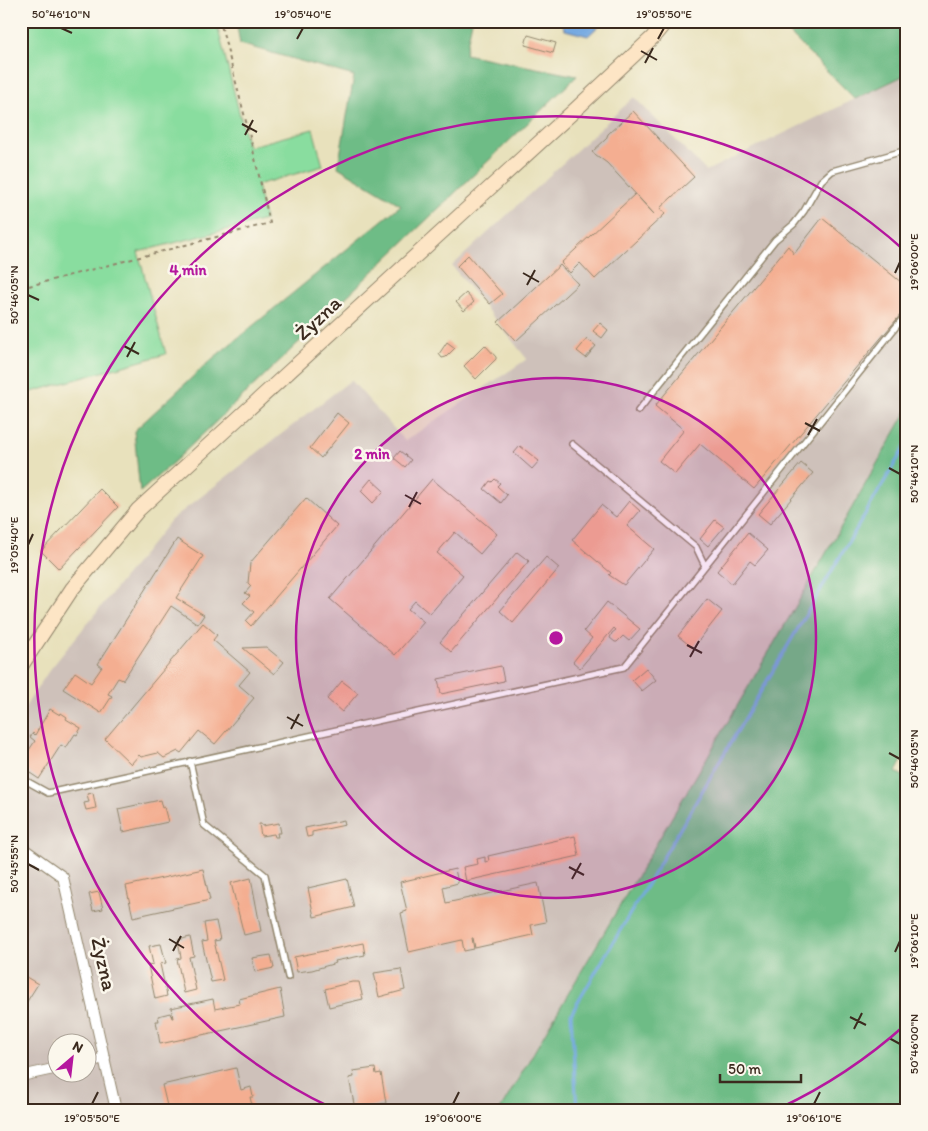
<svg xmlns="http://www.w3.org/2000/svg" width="928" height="1131" viewBox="0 0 928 1131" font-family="Itim,sans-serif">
  <rect width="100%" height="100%" fill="#fbf7ec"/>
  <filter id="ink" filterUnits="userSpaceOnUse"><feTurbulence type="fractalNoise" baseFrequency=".02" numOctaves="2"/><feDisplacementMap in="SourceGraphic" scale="10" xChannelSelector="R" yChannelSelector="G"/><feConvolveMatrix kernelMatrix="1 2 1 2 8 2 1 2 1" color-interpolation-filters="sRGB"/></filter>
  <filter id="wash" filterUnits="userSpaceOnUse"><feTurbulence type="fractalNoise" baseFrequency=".0096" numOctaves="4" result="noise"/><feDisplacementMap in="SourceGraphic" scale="20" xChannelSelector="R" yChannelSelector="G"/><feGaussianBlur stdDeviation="1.12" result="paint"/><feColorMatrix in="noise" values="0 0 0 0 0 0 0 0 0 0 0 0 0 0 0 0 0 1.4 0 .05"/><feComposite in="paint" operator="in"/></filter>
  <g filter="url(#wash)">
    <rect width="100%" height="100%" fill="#e8e1bc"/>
    <path fill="#cec1ba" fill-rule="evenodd" d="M907,74V411L797,604L500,1110H21V713L48,672L171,520L351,380L405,441L527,359L452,266L634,97L706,171ZM58,1044H88V1074H58Z"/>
    <path fill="#89dd9f" stroke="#62845e" d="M21,21H216L248,147L313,129L323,166L257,185L265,220L138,252L166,354L21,395Z"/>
    <path fill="#6ebc86" stroke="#547352" d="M236,21H472L465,54L577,76L177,459L140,492L134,431L212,359L401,205L338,167L354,76L240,44Z
      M777,21H907V74L855,99Z
      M907,411V751L896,772L907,778V1100L897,1110H500L797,604Z"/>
    <path fill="#75a9e1" stroke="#586a80" d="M561,21H604L588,36L565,30Z"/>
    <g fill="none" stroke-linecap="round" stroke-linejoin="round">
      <path stroke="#75a9e1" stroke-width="3" d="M577,1110L571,1014L907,443"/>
    </g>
    <g id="blocks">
      <path fill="#f4ae91" d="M528,35L556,43L553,53L525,45Z
        M633,111L694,177L660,208L665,214L595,279L580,263L570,273L561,263L635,194L654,214L607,163L592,152L606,139L608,134Z
        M822,218L907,287V307L754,489L700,444L675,474L659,461L684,430L655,406L788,246L794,254Z
        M468,255L502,294L490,304L457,266Z
        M560,265L578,284L516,341L498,322Z
        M466,293L474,302L464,311L456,302Z
        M600,323L608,330L602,338L593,331Z
        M587,339L596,346L586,358L577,351Z
        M447,342L455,348L446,357L442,358L439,354Z
        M485,345L496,357V359L476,379L464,366Z
        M337,413L349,423L321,458L310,448Z
        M520,446L539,461L532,469L514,453Z
        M400,451L411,460L405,467L394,458Z
        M801,463L813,473L770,524L758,514Z
        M371,479L384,491L373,503L361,491Z
        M432,479L497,534L480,554L455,532L437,553L463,575L430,614L415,601L408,609L424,622L395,655L330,599Z
        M495,479L500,483L497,486L507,495L501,503L484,489L490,481L492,482Z
        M100,489L118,507L59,569L41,551Z
        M306,498L337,526L251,626L246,621L254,612L243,603L250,596L245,593L251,586L248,583L250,563Z
        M629,501L640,511L627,526L654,549L624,585L609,575L611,573L572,540L601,505L616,517Z
        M715,520L724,527L708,546L700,539Z
        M748,533L768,550L755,565L750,561L732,584L717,571Z
        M177,539L203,556L176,598L204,615L198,624L171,606L123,680L118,678L108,694L112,696L101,713L63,689L75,672L91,683L102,667L98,664Z
        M517,552L529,561L451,652L440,642Z
        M546,557L559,568L513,623L500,611Z
        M707,599L722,611L693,648L678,636Z
        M607,602L640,629L629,641L623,636L617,642H615L610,638L612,633L616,630L614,628L580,668L573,662L592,638L584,631Z
        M203,623L217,635L213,640L250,672L239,685L254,698L215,744L199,731L181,753L178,751L164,758L158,753L141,757L139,755L131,764L105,739Z
        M266,647L284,662L274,674L243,648Z
        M501,666L504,681L441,694L438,679Z
        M646,668L656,680L642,691L632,680Z
        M342,681L358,693L342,712L327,699Z
        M50,709L60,715L61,713L67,717L66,719L81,728L77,735L75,734L66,748L61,745L39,779L21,767V762L35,741L30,737L33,733L35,735Z
        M93,793L96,808L86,810L84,803L89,802L87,794Z
        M160,800L162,808L164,807L168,822L123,832L118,809Z
        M344,820L345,825L312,832V836L307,837L305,828Z
        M279,823L281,833H277L278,837H275L274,834L261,836L259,824H261L262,826Z
        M575,836L579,856L466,881L463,867L478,864L477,859L485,857V862L489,861L488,856Z
        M203,869L210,900L133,917L126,886Z
        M455,869L458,883L443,887L446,903L538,883L546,922L531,925L533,935L475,948L473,938H472L474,949L464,951L462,940L409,952L401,913L407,911L400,882Z
        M251,878L261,931L244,935L231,883Z
        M347,879L354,907L314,917L308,888Z
        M99,892L103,909L93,911L89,894Z
        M216,921L220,940L214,941L223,980L211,982L202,942L207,941L204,923Z
        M190,937L194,956L189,957L196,990L184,993L177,959L181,958L178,940Z
        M363,943L365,955L335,961L336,963L312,970L297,972L294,957Z
        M161,944L166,963L160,964L167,996L155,999L148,965L153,964L149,946Z
        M271,955L274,968L255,972L252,958Z
        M401,969L405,990L379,997L374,973Z
        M21,974L38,984L21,1011Z
        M352,982H359L363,999L329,1007L325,989Z
        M280,989L285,1017L160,1044L156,1021H159L158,1016L170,1013L172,1018H173L171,1008L213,999L215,1009L229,1006L240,1004L239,999Z
        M236,1068L241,1090L251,1087L253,1097H250L253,1110H168L162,1085Z
        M375,1068L376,1074L381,1073L386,1103L351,1110L350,1105L354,1104L349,1078L354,1077L353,1071Z"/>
    </g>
  </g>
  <g filter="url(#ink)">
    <use href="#blocks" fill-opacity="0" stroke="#92866d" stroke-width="1"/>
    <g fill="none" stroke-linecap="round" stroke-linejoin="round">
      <g stroke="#92866d" stroke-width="8">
        <path id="lane" d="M638,411L775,240L794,224L804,211L821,181L832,171L907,150
          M705,566L907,313
          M190,761L204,825L265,875L288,977
          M21,778L48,793L624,667L705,566L696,547L572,444"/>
      </g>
      <g stroke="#92866d" stroke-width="12">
        <path id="street" d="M21,647L29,653
          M21,847L63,877L116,1110
          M88,1062L105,1058
          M21,1076L58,1068"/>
      </g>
      <g stroke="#92866d" stroke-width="16">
        <path id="secondary" d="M21,666L72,589L138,510L575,110L653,37L666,21"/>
      </g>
      <path stroke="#92866d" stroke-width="2" stroke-dasharray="4 4" stroke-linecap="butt" d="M21,288L270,223L250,137L220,21"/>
      <use href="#lane" stroke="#fff" stroke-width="5"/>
      <use href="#street" stroke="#fff" stroke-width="10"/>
      <use href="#secondary" stroke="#fde5c5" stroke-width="14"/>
    </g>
  </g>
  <path fill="none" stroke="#3b2a1e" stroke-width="2" d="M61,28L72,33M297,39L303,28M658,39L664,28M641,51L657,60M645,63L653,48M242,124L257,132M245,135L253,120M523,273L539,282M895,273L900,262M527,285L535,270M28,295L39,300M124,346L139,354M127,357L135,342M805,423L820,431M808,435L817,419M889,468L900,474M405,495L421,504M409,507L417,492M28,545L33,534M687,645L702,653M690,657L699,641M287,717L303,726M291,729L299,714M889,753L900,759M28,864L39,870M569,867L584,875M572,879L581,863M169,939L184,948M173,951L181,936M895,952L900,941M850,1017L866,1025M854,1029L862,1013M889,1038L900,1044M92,1104L98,1092M453,1104L459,1092M814,1104L820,1092"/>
  <circle cx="556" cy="638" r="260" fill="#b5179e" fill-opacity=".12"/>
  <g fill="none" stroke="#b5179e" stroke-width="2.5">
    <circle cx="556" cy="638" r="260"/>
    <path d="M905 1025A521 521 0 0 1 780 1108M332 1108A521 521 0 1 1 905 251"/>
  </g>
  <g text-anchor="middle" stroke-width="5" stroke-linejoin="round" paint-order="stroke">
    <g font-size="21" fill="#3b2a1e" stroke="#fbf7ec">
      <text transform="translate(318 318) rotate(-43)" y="7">Żyzna</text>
      <text transform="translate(104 964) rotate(77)" y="7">Żyzna</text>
    </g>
  </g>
  <circle cx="556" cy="638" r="8" fill="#b5179e" stroke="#fbf7ec" stroke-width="2.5"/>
  <g font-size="15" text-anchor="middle" font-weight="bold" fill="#b5179e" stroke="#fbf7ec" stroke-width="5" stroke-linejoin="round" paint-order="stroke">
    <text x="188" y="275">4 min</text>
    <text x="372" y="459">2 min</text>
  </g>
  <rect width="928" height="1131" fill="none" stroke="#fbf7ec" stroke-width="55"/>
  <g transform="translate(72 1058) rotate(28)"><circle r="24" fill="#fbf7ec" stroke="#aea59a"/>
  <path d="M0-4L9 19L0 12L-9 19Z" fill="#b5179e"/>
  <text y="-8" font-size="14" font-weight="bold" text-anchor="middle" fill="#3b2a1e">N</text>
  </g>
  <path d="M720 1074v8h81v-8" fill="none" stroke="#3b2a1e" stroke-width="2.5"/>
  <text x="728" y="1074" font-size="15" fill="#3b2a1e" stroke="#fbf7ec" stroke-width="4" paint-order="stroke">50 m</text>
  <rect x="28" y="28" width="872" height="1076" fill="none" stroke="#3b2a1e" stroke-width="2"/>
  <g font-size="12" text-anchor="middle" fill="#3b2a1e">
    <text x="61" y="18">50°46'10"N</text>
    <text x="303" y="18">19°05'40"E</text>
    <text x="664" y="18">19°05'50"E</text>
    <text transform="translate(914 262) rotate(-90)" y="4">19°06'00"E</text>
    <text transform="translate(14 295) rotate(-90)" y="4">50°46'05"N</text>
    <text transform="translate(914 474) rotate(-90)" y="4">50°46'10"N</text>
    <text transform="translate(14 545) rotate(-90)" y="4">19°05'40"E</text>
    <text transform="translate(914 759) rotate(-90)" y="4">50°46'05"N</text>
    <text transform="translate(14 864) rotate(-90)" y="4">50°45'55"N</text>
    <text transform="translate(914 941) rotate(-90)" y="4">19°06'10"E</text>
    <text transform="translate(914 1044) rotate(-90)" y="4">50°46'00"N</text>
    <text x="92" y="1122">19°05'50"E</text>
    <text x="453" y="1122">19°06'00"E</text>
    <text x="814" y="1122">19°06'10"E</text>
  </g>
</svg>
